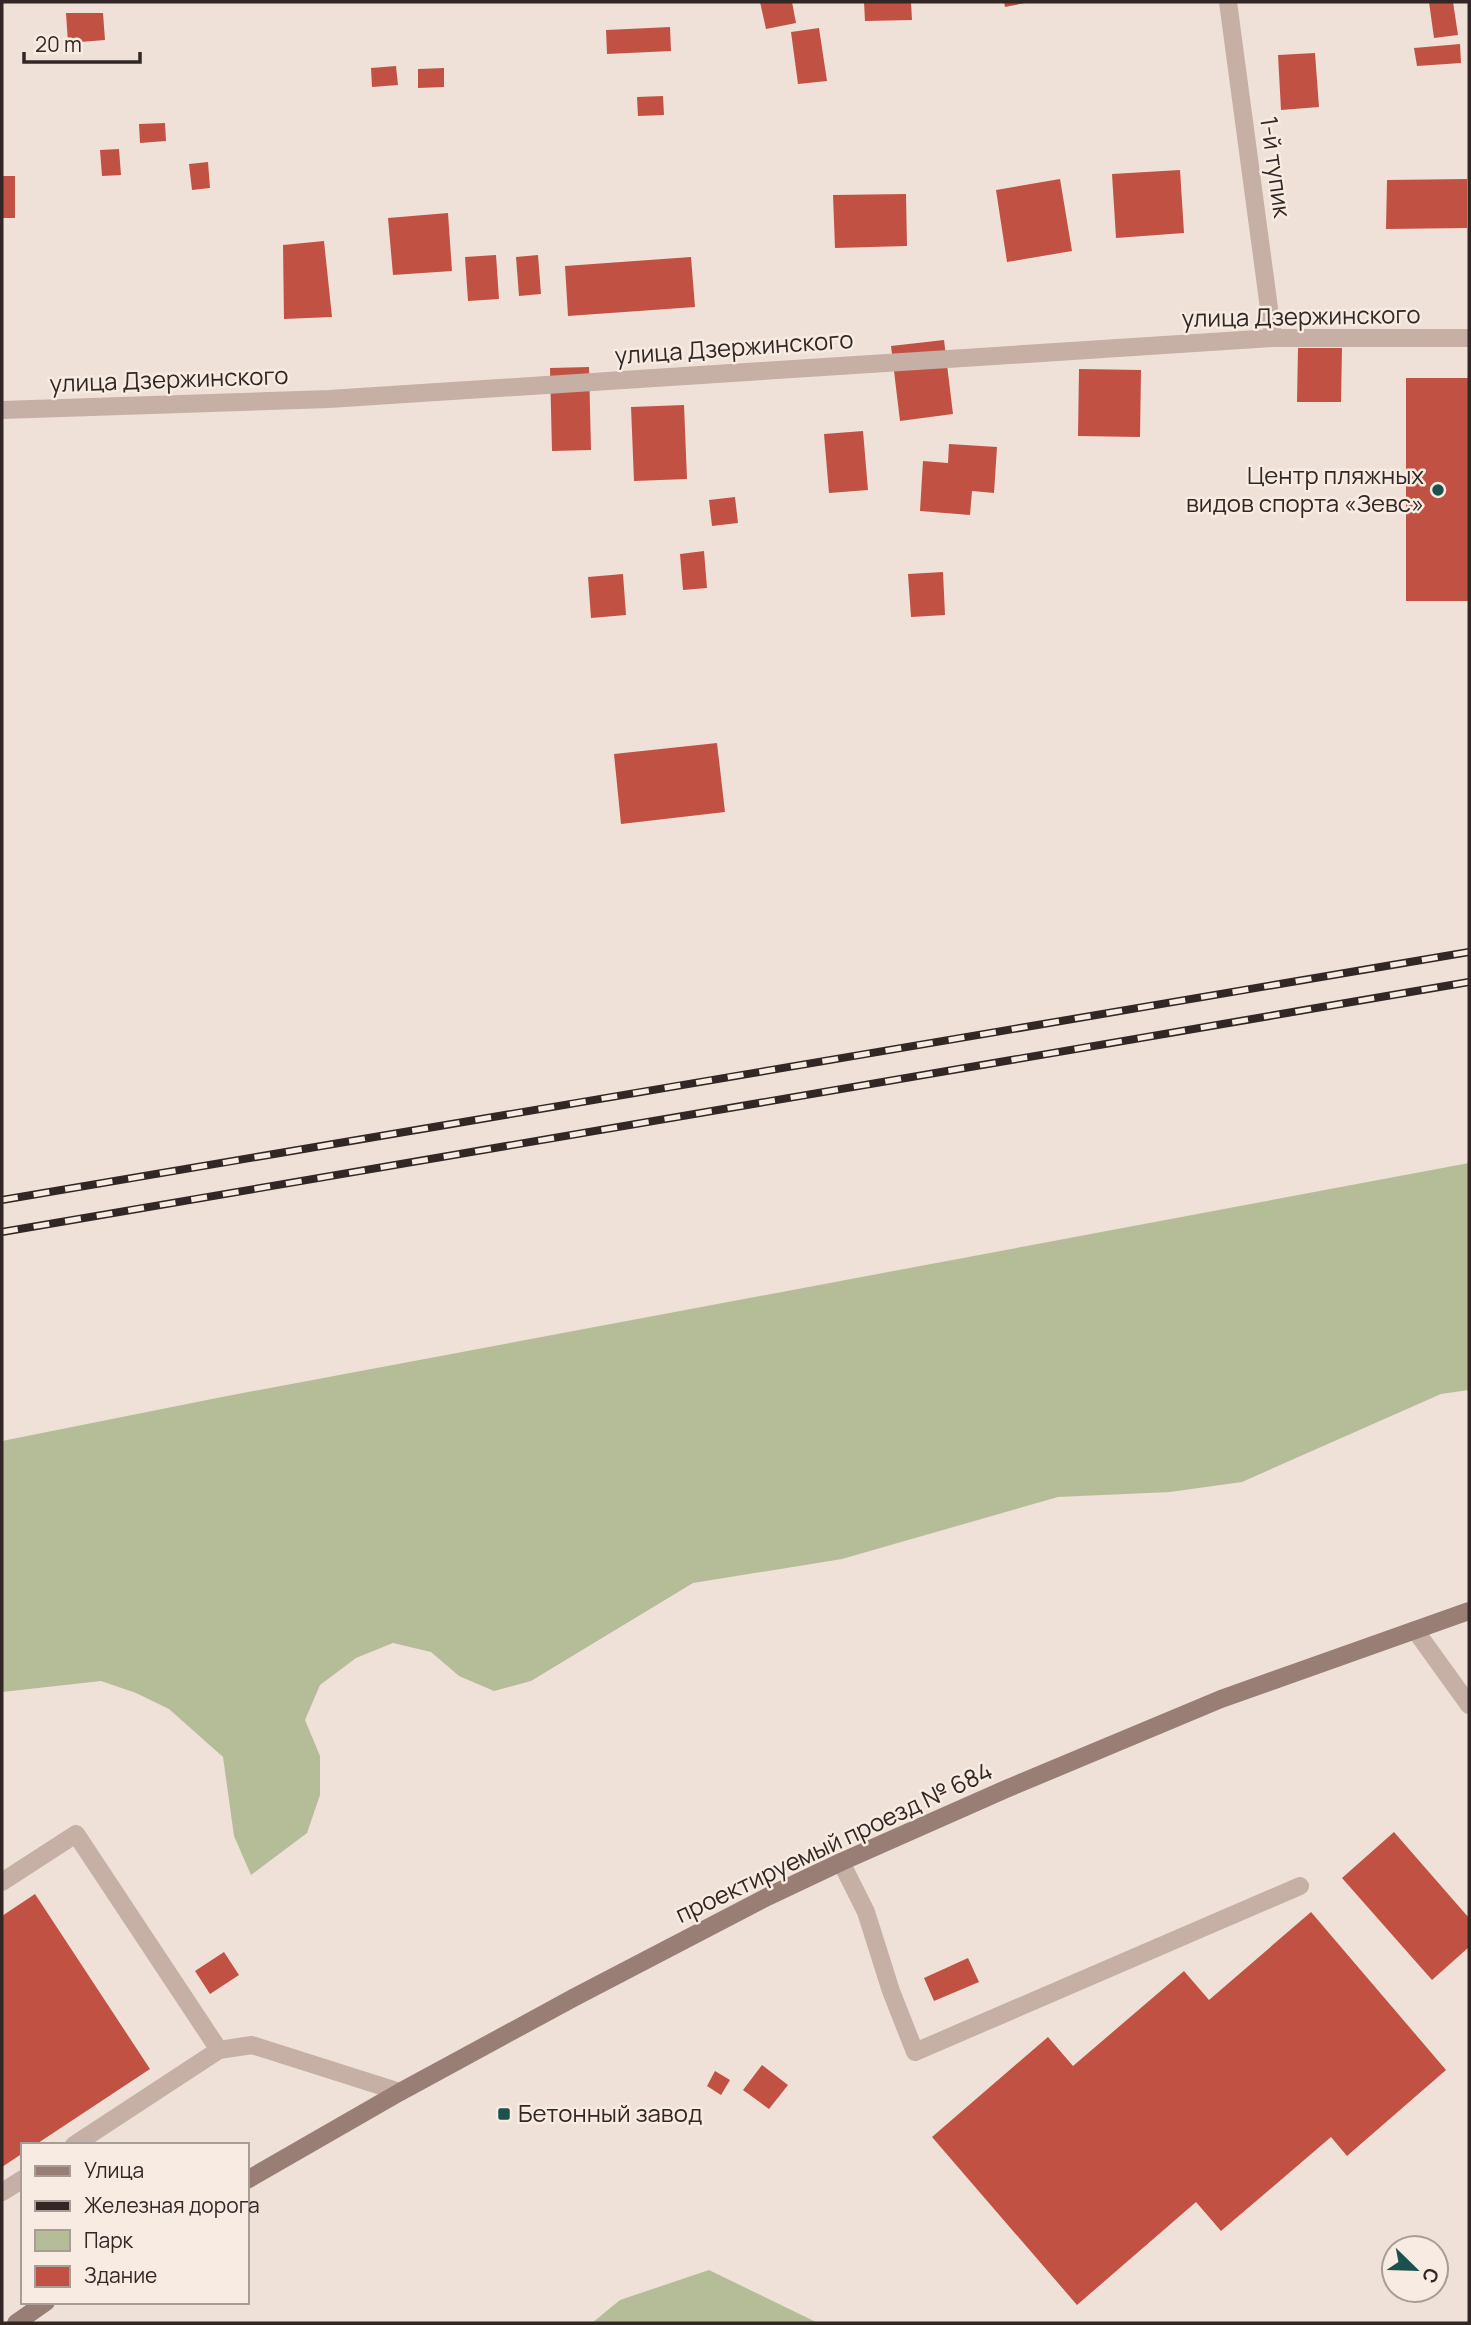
<svg xmlns="http://www.w3.org/2000/svg" width="1471" height="2325" viewBox="0 0 1471 2325" font-family="Manrope,sans-serif">
  <rect width="100%" height="100%" fill="#efe1d7"/>
  <path fill="#b5bd98" d="M1469,1163V1390L1441,1394L1242,1482L1170,1492L1058,1497L842,1559L693,1583L531,1681L494,1691L459,1676L431,1652L393,1643L356,1658L320,1685L305,1720L320,1756V1795L307,1833L251,1875L234,1836L223,1757L169,1709L136,1693L101,1681L2,1692V1441L222,1397Z
    M709,2270L818,2323H592L620,2300Z"/>
  <path fill="#c15243" d="M760,2H792L796,23L766,29Z
    M864,2H911L912,20L865,21Z
    M1004,2H1025V3L1005,7Z
    M1429,2H1453L1458,35L1434,38Z
    M66,13H103L105,40L68,43Z
    M670,27L671,51L607,54L606,30Z
    M819,28L827,81L798,84L791,32Z
    M1460,44L1461,63L1417,66L1414,48Z
    M1315,53L1319,107L1281,110L1278,55Z
    M396,66L398,85L372,87L371,68Z
    M444,68V87L418,88V69Z
    M663,96L664,115L638,116L637,97Z
    M165,123L166,141L140,143L139,124Z
    M119,149L121,175L102,176L100,150Z
    M208,162L210,188L192,190L189,164Z
    M1180,170L1184,233L1116,238L1112,174Z
    M2,176H15V218H2Z
    M1060,179L1072,251L1007,262L996,190Z
    M1467,179V228L1386,229L1387,180Z
    M906,194L907,246L835,248L833,195Z
    M448,213L452,271L393,275L388,218Z
    M324,241L332,317L284,319L283,245Z
    M496,255L499,299L468,301L465,257Z
    M538,255L541,294L519,296L516,257Z
    M691,257L695,307L568,316L565,266Z
    M944,340L953,414L900,421L891,346Z
    M1298,348H1342L1341,402H1297Z
    M589,367L591,450L552,451L550,368Z
    M1079,369L1141,370L1140,437L1078,436Z
    M1406,378H1469V601H1406Z
    M684,405L687,479L634,481L631,407Z
    M863,431L868,490L829,493L824,434Z
    M949,444L997,447L994,493L972,491L970,515L920,511L923,461L948,463Z
    M735,497L738,523L712,526L709,500Z
    M704,551L707,588L683,590L680,554Z
    M943,572L945,615L911,617L908,574Z
    M623,574L626,615L591,618L588,577Z
    M717,743L725,812L621,824L614,754Z
    M1394,1832L1469,1918V1947L1432,1980L1342,1878Z
    M35,1894L150,2069L35,2145H23V2153L2,2167V1916Z
    M1311,1912L1446,2070L1347,2156L1331,2137L1221,2231L1196,2202L1077,2305L932,2137L1048,2037L1073,2066L1184,1971L1209,2000Z
    M224,1952L239,1975L210,1994L195,1971Z
    M968,1958L979,1982L934,2001L924,1978Z
    M762,2065L788,2085L769,2109L743,2090Z
    M715,2071L730,2080L721,2095L707,2086Z"/>
  <g fill="none" stroke-linecap="round" stroke-linejoin="round">
    <path stroke="#c6afa4" stroke-width="18" d="M841,1862L866,1912L891,1991L915,2052L1300,1886
      M2,1882L76,1834L219,2050
      M74,2145L219,2050L252,2045L400,2092
      M2,2192L23,2179"/>
    <path stroke="#c6afa4" stroke-width="18" d="M1228,2L1273,338
      M2,410L329,399L1273,338H1469
      M1415,1630L1469,1705"/>
    <path stroke="#997e75" stroke-width="18" d="M247,2180L400,2092L575,1997L767,1897L841,1862L1006,1789L1221,1699L1469,1611
      M16,2323L46,2302"/>
    <g stroke="#322725" stroke-width="8">
      <path id="rail" d="M2,1200L1469,952
        M2,1232L1469,982"/>
    </g>
    <use href="#rail" stroke="#f7ebe2" stroke-width="5" stroke-dasharray="16" stroke-linecap="butt"/>
  </g>
  <g fill="#1d514e" stroke="#f7ebe2" stroke-width="2.5">
    <circle cx="1438" cy="490" r="7"/>
    <rect x="497" y="2107" width="14" height="14" rx="3.5"/>
  </g>
  <g text-anchor="middle" stroke-width="5" stroke-linejoin="round" paint-order="stroke">
    <g font-size="24" fill="#322725" stroke="#f7ebe2">
      <text transform="translate(1275 167) rotate(82)" y="8">1-й тупик</text>
      <text transform="translate(1301 317) rotate(-1)" y="8">улица Дзержинского</text>
      <text transform="translate(734 348) rotate(-4)" y="8">улица Дзержинского</text>
      <text transform="translate(169 380) rotate(-2)" y="8">улица Дзержинского</text>
      <text transform="translate(834 1843) rotate(-25)" y="8">проектируемый проезд № 684</text>
    </g>
    <g font-size="24" fill="#322725" stroke="#f7ebe2" text-anchor="end">
      <text x="1424" y="484">Центр пляжных<tspan x="1424" dy="28">видов спорта «Зевс»</tspan></text>
      <text x="518" y="2122" text-anchor="start">Бетонный завод</text>
    </g>
  </g>
  <rect width="1471" height="2325" fill="none" stroke="#322725" stroke-width="7"/>
  <rect x="21" y="2143" width="228" height="161" fill="#f7ebe2" stroke="#a89d96" stroke-width="2"/>
  <rect x="35" y="2166" width="35" height="10" fill="#997e75" stroke="#a89d96" stroke-width="2"/>
  <text x="84" y="2178" font-size="21" fill="#322725">Улица</text>
  <rect x="35" y="2201" width="35" height="10" fill="#322725" stroke="#a89d96" stroke-width="2"/>
  <text x="84" y="2213" font-size="21" fill="#322725">Железная дорога</text>
  <rect x="35" y="2230" width="35" height="21" fill="#b5bd98" stroke="#a89d96" stroke-width="2"/>
  <text x="84" y="2248" font-size="21" fill="#322725">Парк</text>
  <rect x="35" y="2266" width="35" height="21" fill="#c15243" stroke="#a89d96" stroke-width="2"/>
  <text x="84" y="2283" font-size="21" fill="#322725">Здание</text>
  <g transform="translate(1415 2269) rotate(113)"><circle r="33" fill="#f7ebe2" stroke="#a89d96" stroke-width="2"/>
  <path d="M0-5L12 26L0 18L-12 26Z" fill="#1d514e"/>
  <text y="-10" font-size="19" font-weight="bold" text-anchor="middle" fill="#322725">С</text>
  </g>
  <path d="M24 52v10h116v-10" fill="none" stroke="#322725" stroke-width="3.5"/>
  <text x="35" y="52" font-size="21" fill="#322725" stroke="#f7ebe2" stroke-width="5" paint-order="stroke">20 m</text>
</svg>
